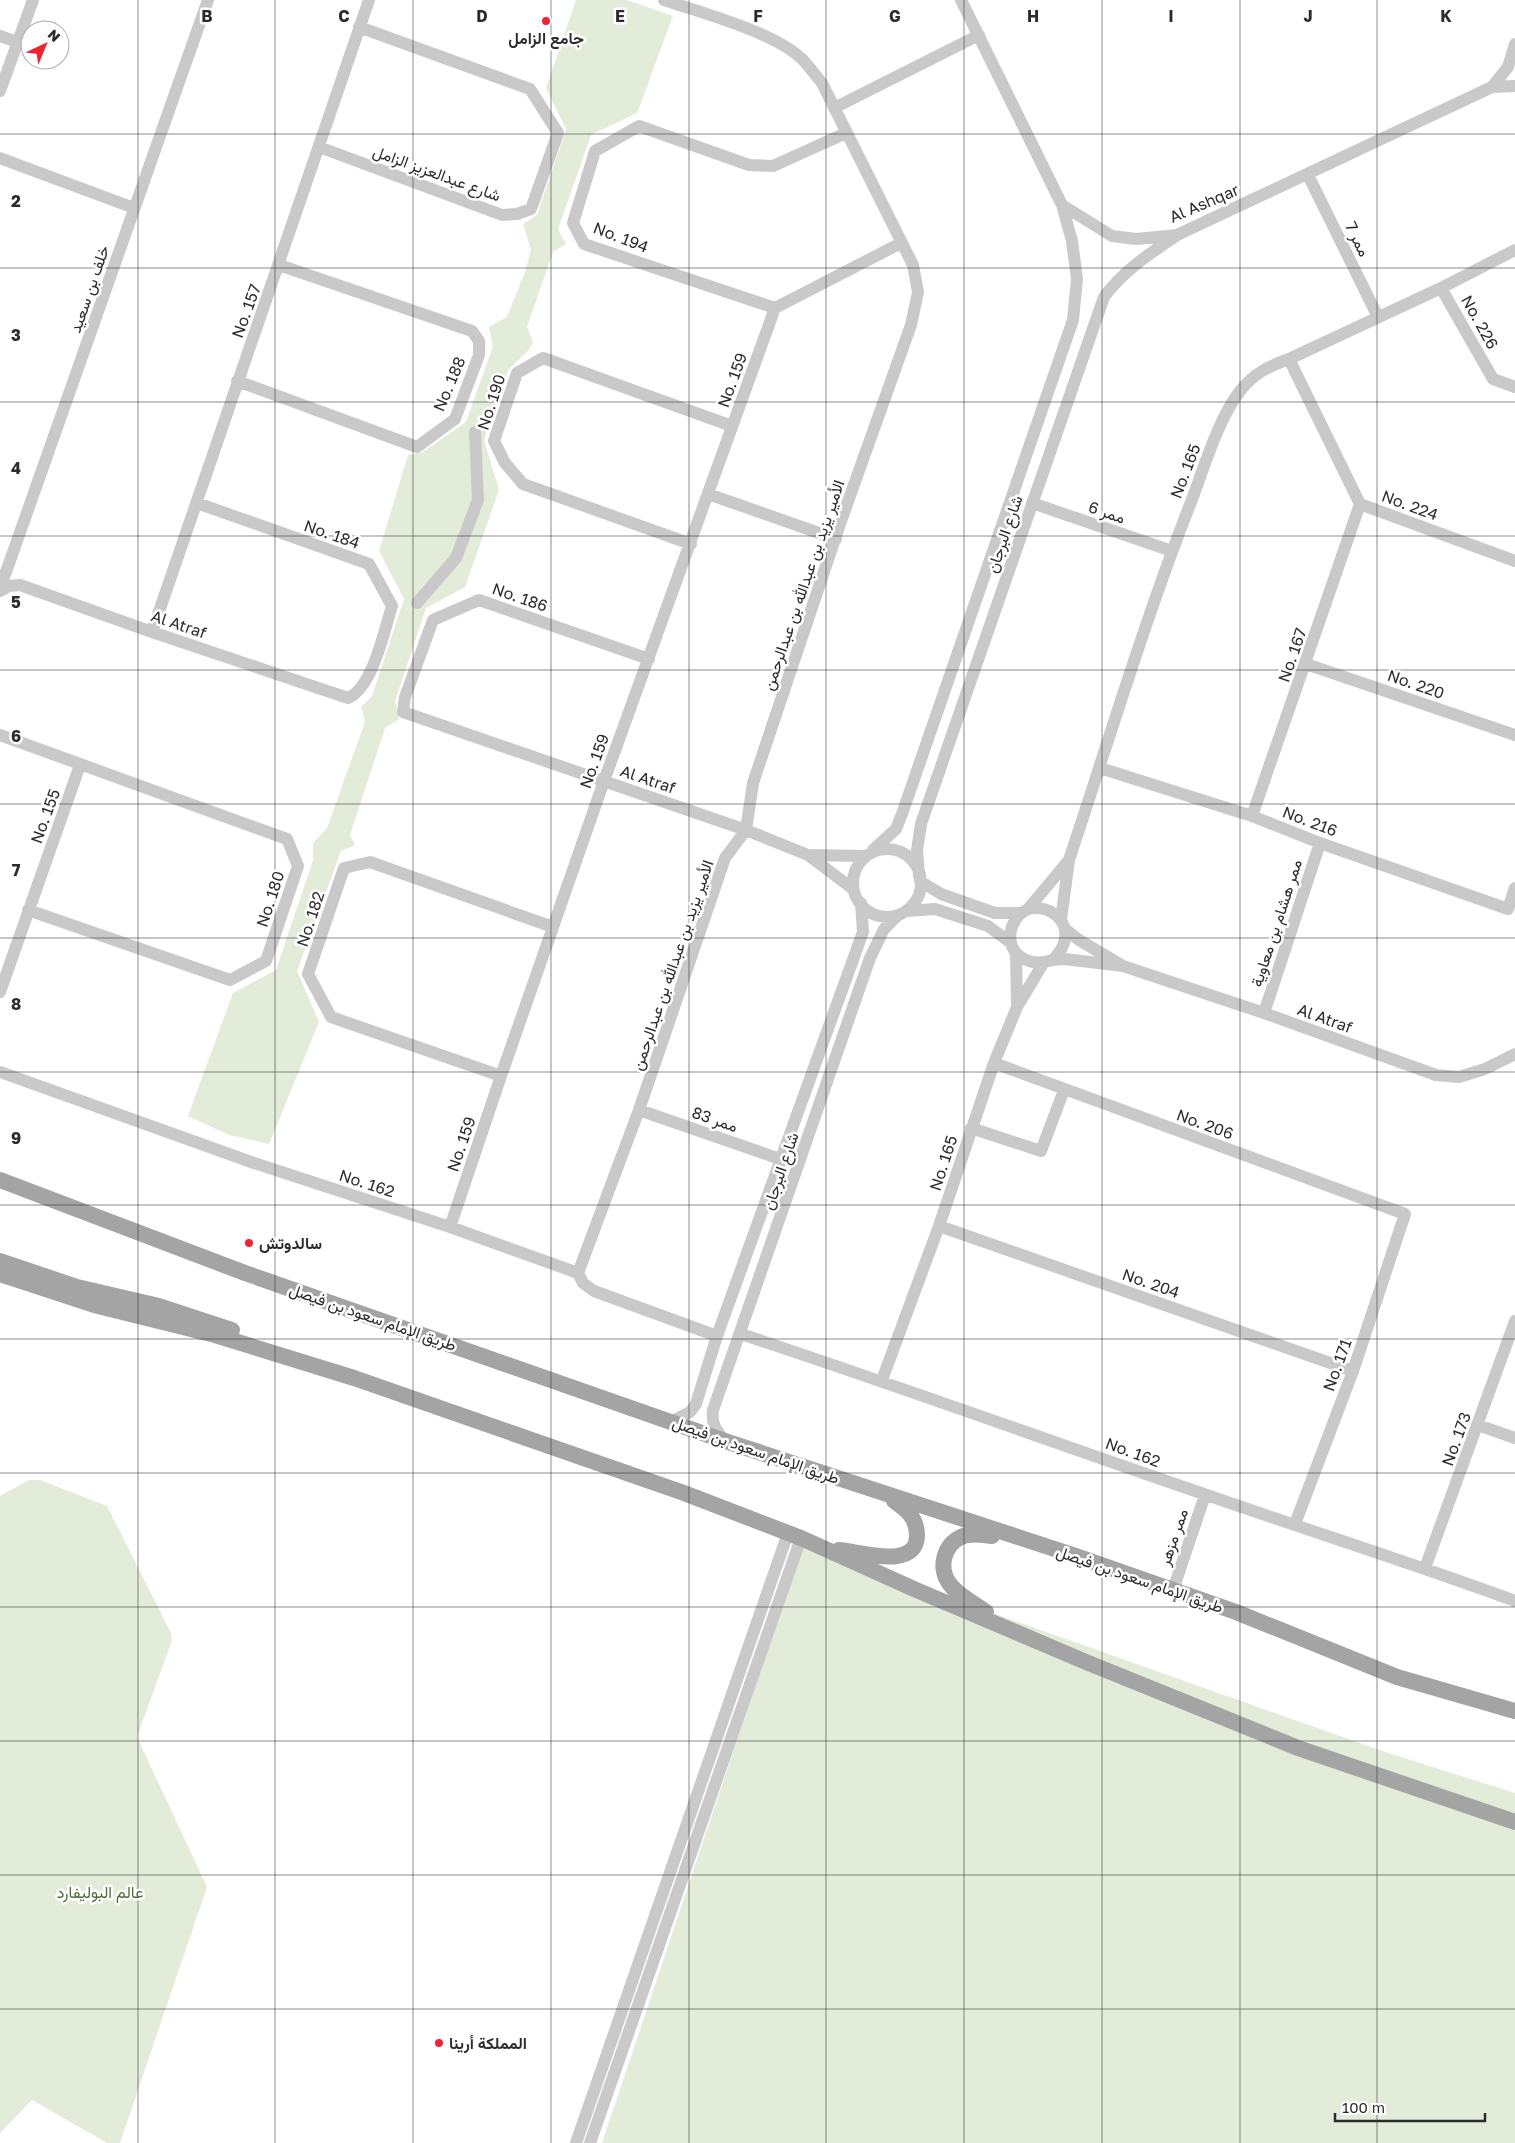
<svg xmlns="http://www.w3.org/2000/svg" width="1515" height="2143" viewBox="0 0 1515 2143" font-family="'Golos Text',Vazirmatn,sans-serif">
  <rect width="100%" height="100%" fill="#fff"/>
  <path fill="#e3ebd9" d="M576,0H627L673,16L637,113L591,135L558,229L566,244L553,252L527,327L533,342L529,350L508,370L484,440L499,490L465,587L426,608L395,701L399,719L385,728L350,835L355,845L341,851L297,971L319,1022L269,1144L229,1135L188,1116L233,993L276,970L313,860V843L327,828L365,722L361,707L372,696L404,599L379,551L408,455L423,452L466,422L493,346L489,327L507,317L525,272L531,250L523,224L537,215L566,129L546,88Z
    M29,1480H40L107,1506L171,1633L172,1640L137,1737L207,1887L120,2143H107L32,2100L0,2133V1496Z
    M804,1546L1385,1752L1515,1793V2143H602L764,1660Z"/>
  <g fill="none" stroke-linecap="round" stroke-linejoin="round">
    <path stroke="#c9c9c9" stroke-width="12" d="M961,0L1062,205L1112,236L1136,239L1177,235L1492,87L1508,67L1515,44
      M0,36L17,42
      M1492,87L1515,86
      M0,91L33,0
      M834,108L979,35
      M846,133L773,166L749,165L639,126L595,151L573,223L584,244L775,308L901,243
      M319,147L502,215L517,214L531,209L558,133L530,89L359,27
      M0,158L134,208
      M1308,175L1378,317
      M1441,288L1493,379L1515,387
      M1289,359L1360,504L1515,561
      M237,381L417,447L455,419L479,355V341L472,331L279,265
      M708,494L836,539
      M1032,503L1172,551
      M691,544L523,484L505,463L494,441L517,373L543,358L732,426
      M0,589L208,0
      M0,591L9,586L20,585L152,632L348,698C373,687 384,631 392,606L369,564L197,503
      M417,603L456,558L478,500L475,432
      M152,632L369,0
      M649,659L479,600L433,620L405,697L403,712L746,830L808,855
      M1306,664L1515,735
      M0,735L287,839L298,866L266,961L230,980L28,910
      M1100,768L1252,816L1320,843L1508,909L1515,888
      M1252,816L1360,504
      M853 883a34 34 0 1 1 68 0a34 34 0 1 1-68 0Z
      M873,850L896,829L902,814L1073,320L1077,279L1072,241L1062,205
      M1069,860C1109,740 1145,619 1191,502C1204,468 1218,419 1240,391C1253,374 1269,366 1289,359L1441,288L1515,250
      M919,876L917,850L921,824L1104,297C1123,271 1149,254 1176,236
      M920,881L941,894L995,913H1020
      M853,889L808,855L864,856
      M1028,909C1049,904 1071,920 1064,943C1062,950 1057,955 1053,960C1046,962 1039,963 1033,962C1003,956 1004,921 1028,909L1069,860L1061,920
      M907,911L935,909L988,926L1011,943
      M1053,960L1064,959L1123,966L1079,940L1065,929
      M1123,966L1264,1013L1436,1075L1459,1077L1485,1069L1515,1054
      M0,992L80,765
      M1017,1007L1044,962
      M1264,1013L1320,843
      M994,1063L1405,1214L1353,1371L1295,1524
      M0,1072L254,1163L450,1227L578,1273L583,1283L594,1291L717,1336
      M501,1076L331,1017L308,974L344,868L370,862L553,927
      M639,1110L780,1159
      M971,1128L1041,1151L1064,1090
      M939,1226L1353,1371
      M450,1227L501,1076L604,781L775,308
      M578,1273L639,1110L725,858L746,830L753,783L840,524L911,325L918,292L913,265L822,83C815,75 809,66 802,59C774,32 702,13 664,0
      M741,1334C896,1385 1049,1441 1204,1494C1307,1530 1412,1563 1515,1601
      M882,1380L939,1226L994,1063L1017,1007L1016,953
      M672,1421L690,1412L696,1404L717,1336L863,932L861,903
      M1478,1425L1515,1438
      M725,1441C716,1430 711,1424 713,1410L870,958L884,929L898,915
      M1425,1568L1515,1321
      M1173,1590L1205,1495
      M576,2143L788,1533
      M590,2143L801,1538"/>
    <path stroke="#a4a4a4" stroke-width="16" d="M0,1180L245,1273L725,1441L1076,1556L1236,1612L1397,1677L1515,1711
      M0,1261L77,1287L159,1306L232,1330
      M0,1274L94,1305L215,1335L354,1378L684,1493L801,1538L914,1589L1086,1662L1298,1748L1515,1822
      M839,1550C861,1552 918,1571 917,1534C916,1517 907,1510 894,1501
      M986,1612C974,1603 957,1595 949,1583C938,1567 944,1545 961,1537C971,1532 982,1535 992,1536"/>
  </g>
  <path fill="none" stroke="#2c2c2c" stroke-width="1" stroke-opacity="0.55" d="M138,0V2143M275,0V2143M413,0V2143M551,0V2143M689,0V2143M826,0V2143M964,0V2143M1102,0V2143M1240,0V2143M1377,0V2143M0,134H1515M0,268H1515M0,402H1515M0,536H1515M0,670H1515M0,804H1515M0,938H1515M0,1072H1515M0,1205H1515M0,1339H1515M0,1473H1515M0,1607H1515M0,1741H1515M0,1875H1515M0,2009H1515"/>
  <g fill="#ee2432" stroke="#fff" stroke-width="2">
    <circle cx="546" cy="21" r="5"/>
    <circle cx="249" cy="1243" r="5"/>
    <circle cx="439" cy="2043" r="5"/>
  </g>
  <g text-anchor="middle" stroke-width="5" stroke-linejoin="round" paint-order="stroke">
    <g font-size="16" font-weight="bold" fill="#2c2c2c" stroke="#fff" text-anchor="start">
      <text x="546" y="44" text-anchor="middle">جامع الزامل</text>
      <text x="259" y="1249">سالدوتش</text>
      <text x="449" y="2049">المملكة أرينا</text>
    </g>
    <g font-size="16" fill="#2c2c2c" stroke="#fff">
      <text transform="translate(437 173) rotate(20)" y="6">شارع عبدالعزيز الزامل</text>
      <text transform="translate(1204 203) rotate(-23)" y="6">Al Ashqar</text>
      <text transform="translate(621 237) rotate(21)" y="6">No. 194</text>
      <text transform="translate(1358 239) rotate(64)" y="6">ممر 7</text>
      <text transform="translate(89 289) rotate(-71)" y="6">خلف بن سعيد</text>
      <text transform="translate(246 311) rotate(-70)" y="6">No. 157</text>
      <text transform="translate(1480 322) rotate(61)" y="6">No. 226</text>
      <text transform="translate(732 380) rotate(-70)" y="6">No. 159</text>
      <text transform="translate(449 384) rotate(-67)" y="6">No. 188</text>
      <text transform="translate(491 402) rotate(-72)" y="6">No. 190</text>
      <text transform="translate(1185 471) rotate(-69)" y="6">No. 165</text>
      <text transform="translate(1410 505) rotate(20)" y="6">No. 224</text>
      <text transform="translate(1107 512) rotate(19)" y="6">ممر 6</text>
      <text transform="translate(332 534) rotate(19)" y="6">No. 184</text>
      <text transform="translate(1004 534) rotate(-71)" y="6">شارع البرجان</text>
      <text transform="translate(803 585) rotate(-71)" y="6">الأمير يزيد بن عبدالله بن عبدالرحمن</text>
      <text transform="translate(520 597) rotate(19)" y="6">No. 186</text>
      <text transform="translate(179 624) rotate(19)" y="6">Al Atraf</text>
      <text transform="translate(1292 655) rotate(-71)" y="6">No. 167</text>
      <text transform="translate(1416 684) rotate(19)" y="6">No. 220</text>
      <text transform="translate(594 761) rotate(-70)" y="6">No. 159</text>
      <text transform="translate(648 779) rotate(19)" y="6">Al Atraf</text>
      <text transform="translate(45 816) rotate(-70)" y="6">No. 155</text>
      <text transform="translate(1310 821) rotate(21)" y="6">No. 216</text>
      <text transform="translate(270 899) rotate(-72)" y="6">No. 180</text>
      <text transform="translate(310 919) rotate(-72)" y="6">No. 182</text>
      <text transform="translate(1276 923) rotate(-72)" y="6">ممر هشام بن معاوية</text>
      <text transform="translate(672 965) rotate(-71)" y="6">الأمير يزيد بن عبدالله بن عبدالرحمن</text>
      <text transform="translate(1325 1018) rotate(20)" y="6">Al Atraf</text>
      <text transform="translate(715 1119) rotate(19)" y="6">ممر 83</text>
      <text transform="translate(1205 1124) rotate(20)" y="6">No. 206</text>
      <text transform="translate(461 1144) rotate(-71)" y="6">No. 159</text>
      <text transform="translate(943 1163) rotate(-72)" y="6">No. 165</text>
      <text transform="translate(780 1171) rotate(-71)" y="6">شارع البرجان</text>
      <text transform="translate(367 1183) rotate(18)" y="6">No. 162</text>
      <text transform="translate(1151 1283) rotate(19)" y="6">No. 204</text>
      <text transform="translate(373 1317) rotate(19)" y="6">طريق الإمام سعود بن فيصل</text>
      <text transform="translate(1337 1365) rotate(-70)" y="6">No. 171</text>
      <text transform="translate(1456 1439) rotate(-70)" y="6">No. 173</text>
      <text transform="translate(756 1450) rotate(19)" y="6">طريق الإمام سعود بن فيصل</text>
      <text transform="translate(1133 1452) rotate(20)" y="6">No. 162</text>
      <text transform="translate(1173 1537) rotate(-71)" y="6">ممر مزهر</text>
      <text transform="translate(1140 1579) rotate(19)" y="6">طريق الإمام سعود بن فيصل</text>
    </g>
    <g font-size="16" fill="#4f6a38" stroke="#fff">
      <text x="100" y="1898">عالم البوليفارد</text>
    </g>
  </g>
  <g font-size="16" text-anchor="middle" font-weight="bold" fill="#2c2c2c" stroke="#fff" stroke-width="5" stroke-linejoin="round" paint-order="stroke">
    <text x="207" y="22">B</text>
    <text x="344" y="22">C</text>
    <text x="482" y="22">D</text>
    <text x="620" y="22">E</text>
    <text x="758" y="22">F</text>
    <text x="895" y="22">G</text>
    <text x="1033" y="22">H</text>
    <text x="1171" y="22">I</text>
    <text x="1308" y="22">J</text>
    <text x="1446" y="22">K</text>
    <text x="16" y="207">2</text>
    <text x="16" y="341">3</text>
    <text x="16" y="474">4</text>
    <text x="16" y="608">5</text>
    <text x="16" y="742">6</text>
    <text x="16" y="876">7</text>
    <text x="16" y="1010">8</text>
    <text x="16" y="1144">9</text>
  </g>
  <g transform="translate(45 45) rotate(44)"><circle r="24" fill="#ffffff" stroke="#ababab"/>
  <path d="M0-4L9 19L0 12L-9 19Z" fill="#ee2432"/>
  <text y="-8" font-size="14" font-weight="bold" text-anchor="middle" fill="#2c2c2c">N</text>
  </g>
  <path d="M1335 2113v8h150v-8" fill="none" stroke="#2c2c2c" stroke-width="2.5"/>
  <text x="1342" y="2113" font-size="15" fill="#2c2c2c" stroke="#ffffff" stroke-width="4" paint-order="stroke">100 m</text>
</svg>
